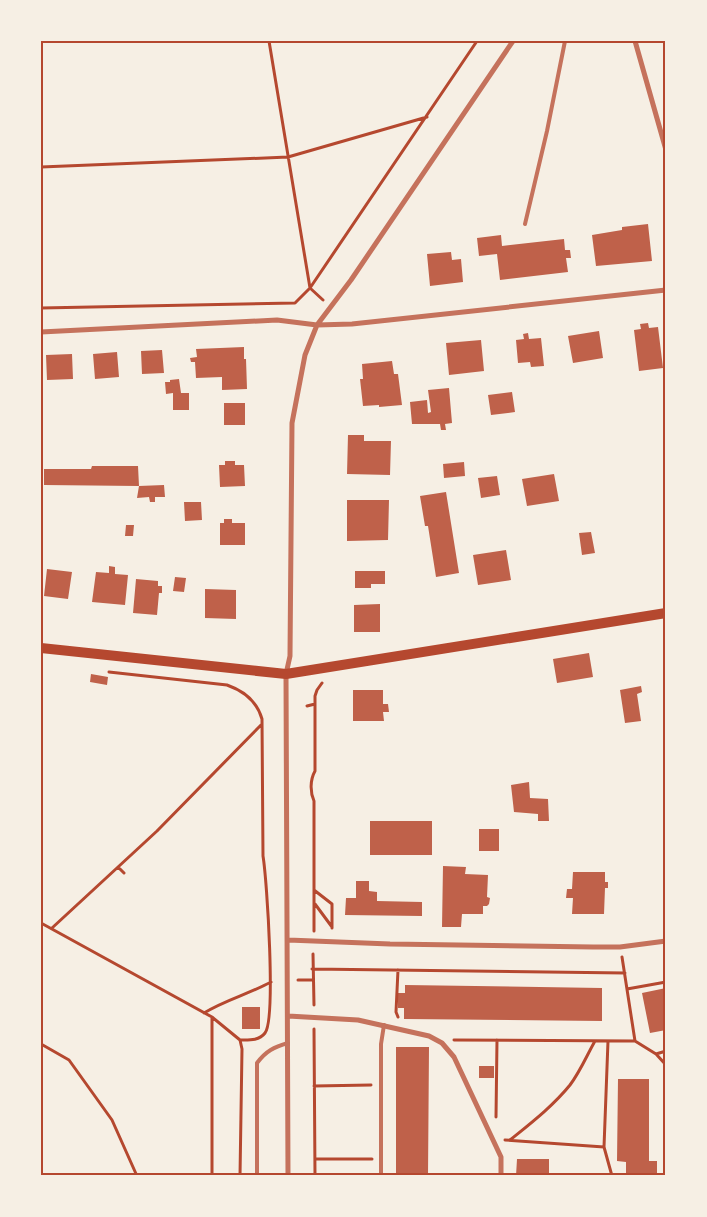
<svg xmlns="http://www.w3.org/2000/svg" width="707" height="1217" viewBox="0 0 707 1217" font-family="Arial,sans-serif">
  <rect width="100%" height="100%" fill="#f6efe4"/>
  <path fill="#bf614a" d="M648,224L652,261L596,266L592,235L622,230V227Z
    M501,235L502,246L564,239L565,250H570L571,258H566L568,272L500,280L497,254L479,256L477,238Z
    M451,252L452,260L461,259L463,282L430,286L427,254Z
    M648,323L649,328L658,327L663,368L639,371L634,330L641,329L640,324Z
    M599,331L603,358L573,363L568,336Z
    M528,333L529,339L541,338L544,366L531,367L530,362L518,363L516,340L524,339L523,334Z
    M481,340L484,371L449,375L446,343Z
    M244,347V359H246L247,389L222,390V377L196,378L195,362H191L190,358L197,357L196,349Z
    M162,350L164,373L142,374L141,351Z
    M117,352L119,377L95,379L93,354Z
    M72,354L73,379L47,380L46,355Z
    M392,361L394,374H398L402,405L379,407V405L363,406L360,379H363L362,364Z
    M179,379L181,393H189V410H173V393L166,394L165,382H170V380Z
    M449,388L452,423L445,424L446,430H441L440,424H412L410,402L427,400L428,413L431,412L428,390Z
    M512,392L515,412L491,415L488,395Z
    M224,403H245V425H224Z
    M348,435H364V441H391L390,475L347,474Z
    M225,461H235V465H244L245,486L220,487L219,465H225Z
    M464,462L465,476L444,478L443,464Z
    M92,466H138L139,486L44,485V469H91Z
    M554,474L559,501L527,506L522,479Z
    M497,476L500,495L481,498L478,478Z
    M164,485L165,497H155V502H150L149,497L137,498L139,486Z
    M446,492L459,573L436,577L428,526H425L420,496Z
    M347,500H389L388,540L347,541Z
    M184,502H201L202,520L185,521Z
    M224,519H232V523H245V545H220V523H224Z
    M126,525H134L133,536H125Z
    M591,532L595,553L582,555L579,533Z
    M506,550L511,580L478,585L473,555Z
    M109,566L115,567V574L128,575L125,605L92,602L96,572L109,573Z
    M47,569L72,572L68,599L44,596Z
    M355,571H385V584H371V588H355Z
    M175,577L186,578L184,592L173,591Z
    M136,579L158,581V586H162V593H159L157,615L133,613Z
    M205,589L236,590V619L205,618Z
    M380,604V632H354V605Z
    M589,653L593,677L557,683L553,659Z
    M91,674L108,677L107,685L90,682Z
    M641,686L642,692L637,694L641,721L625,723L620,690Z
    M353,690H383V704H388L389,712H383L384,721H353Z
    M529,782L530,798L548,799L549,821H538V814L514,812L511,785Z
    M370,821H432V855H370Z
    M479,829H499V851H479Z
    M443,866L466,867L465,874L488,875L487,897L490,898L489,904L487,906H483V914H462L461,927H442Z
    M573,872H605V882H608V888H605L604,914H572L573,898H566L567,889H572Z
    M356,881H369V891L377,892V901L422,902V916L345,915L346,898H356Z
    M405,985L602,988V1021L404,1019V1008H398V993H405Z
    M666,988V1030L650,1033L642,993Z
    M242,1007H260V1029H242Z
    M396,1047H429L428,1176H396Z
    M479,1066H494V1078H479Z
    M618,1079H649V1161H657V1176H626V1162L617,1161Z
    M517,1159H549V1176H516Z"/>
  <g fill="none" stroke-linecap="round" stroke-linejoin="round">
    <path stroke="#b5482f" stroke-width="3" d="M269,41L310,288L323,300
      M41,167L288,157L427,117
      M41,308L295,303L310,288L477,41
      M109,672L227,685C244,691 257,701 262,719L263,856C267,880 276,1019 265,1033C259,1041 249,1040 240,1040
      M307,706L315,704
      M118,867L124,873
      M314,890L332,904V928
      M315,904L332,927
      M41,923L212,1017L240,1040L242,1049L240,1176
      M52,928L157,831L261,725
      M314,931V801C310,792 310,780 315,771V696L317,690L322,683
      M313,954L314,1005
      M312,969L625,973
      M398,970L396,1012L398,1017
      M298,980H313
      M627,989L666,982
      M204,1013C225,1000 249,994 271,982
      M212,1018V1176
      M314,1029L315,1176
      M454,1040L635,1041L622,957
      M608,1041L604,1147L612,1176
      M635,1041L656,1054L666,1065
      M41,1044L69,1060L112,1120L137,1176
      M656,1054L666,1051
      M314,1086L371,1085
      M496,1117L497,1040
      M505,1140L604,1147
      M510,1140C531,1123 553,1106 570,1085C580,1072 587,1055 595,1041
      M315,1159H372"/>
    <path stroke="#c5725c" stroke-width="4" d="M525,224L547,131L565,41
      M257,1176V1063C266,1051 274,1047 288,1043
      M381,1176V1044L384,1025"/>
    <path stroke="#c5725c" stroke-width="5" d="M635,41L666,150
      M41,332L277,320L317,325L352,324L666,290
      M288,940L390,944L593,947H620L666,941
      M288,1016L358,1020L429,1036L442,1043L454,1057L501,1157V1176
      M288,1176L286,674L290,656L292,423L305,355L317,325L351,280L513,41"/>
    <path stroke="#b5482f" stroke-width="10" d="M41,648L286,674L666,613"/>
  </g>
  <rect width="707" height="1217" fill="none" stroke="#f6efe4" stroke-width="85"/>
  <rect x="42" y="42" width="622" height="1132" fill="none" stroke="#b5482f" stroke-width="2"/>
</svg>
